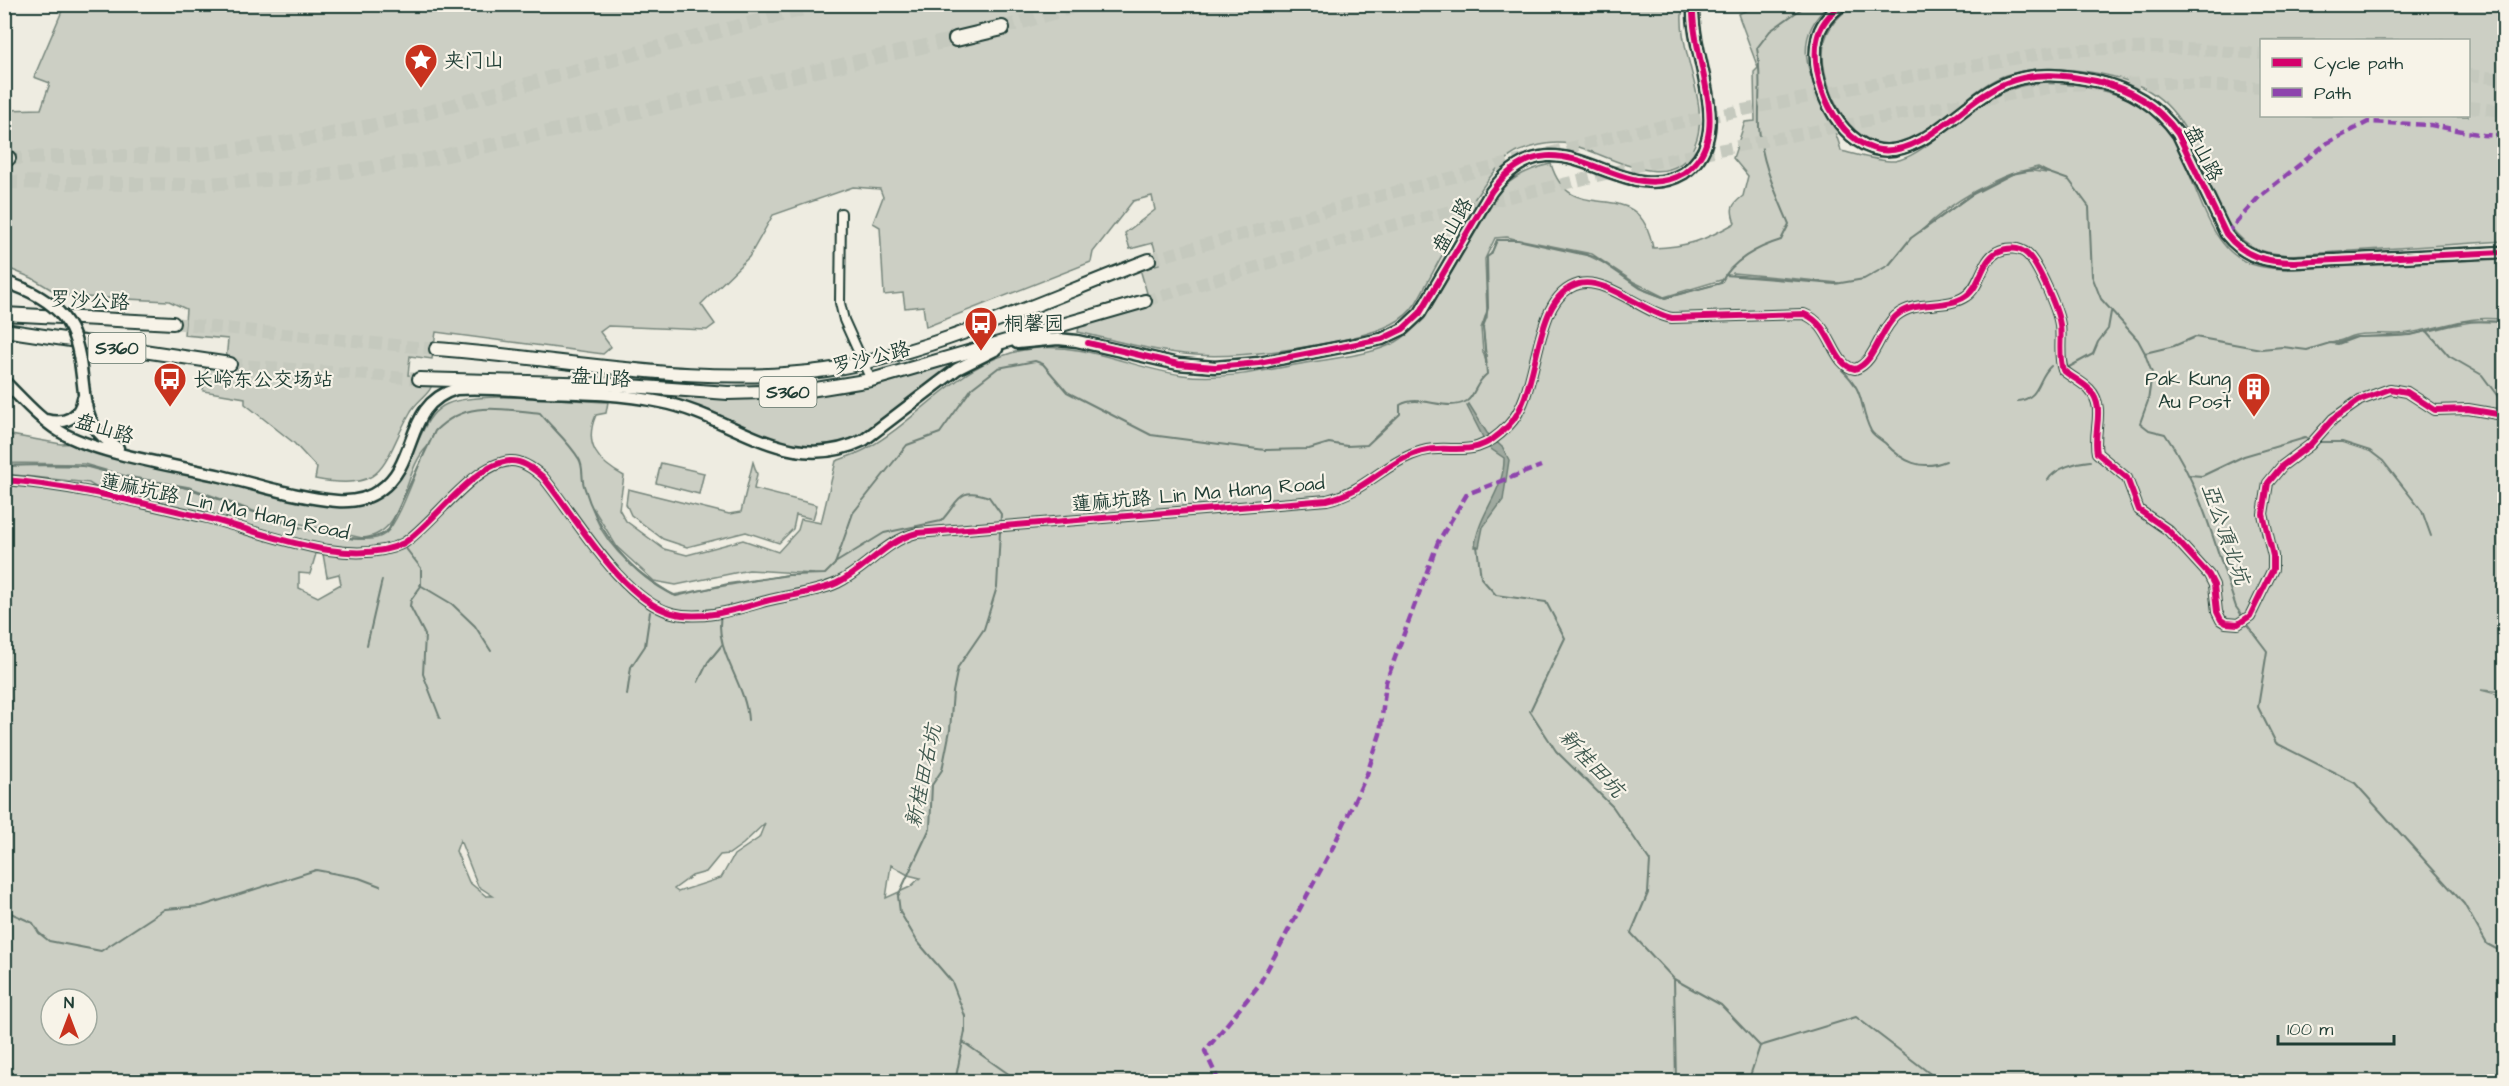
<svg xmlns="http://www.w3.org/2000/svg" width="2509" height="1086" viewBox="0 0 2509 1086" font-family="'Architects Daughter','LXGW WenKai TC',sans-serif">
  <rect width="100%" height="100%" fill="#eeece1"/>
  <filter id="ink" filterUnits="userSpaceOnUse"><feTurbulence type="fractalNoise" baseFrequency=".0167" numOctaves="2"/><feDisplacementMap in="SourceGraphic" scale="12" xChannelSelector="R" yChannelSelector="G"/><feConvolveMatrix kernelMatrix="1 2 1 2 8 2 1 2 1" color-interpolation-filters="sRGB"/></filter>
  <g filter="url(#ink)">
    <path fill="#cccfc4" stroke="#76867c" stroke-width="1.5" fill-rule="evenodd" d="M65,4L1683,5C1675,48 1712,103 1695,144C1673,200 1605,152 1569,144C1553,141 1536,145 1520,151C1484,164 1437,268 1416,303C1410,312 1402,319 1392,324C1353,344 1239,359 1195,355C1156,352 1117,341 1078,332L1082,312L1147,293L1140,269L1159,264L1153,243L1130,249L1125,233L1155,210L1152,196L1133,201L1093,252L1091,262L926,327L923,306L905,308L903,293L884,295L880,227L873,223L883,197L880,189L853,187L773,215L749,257L701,304L715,324L707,330L608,326L600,332L611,347L603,354L436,332L432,359L410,356L408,375L434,378C432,394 419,398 411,411C381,463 389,493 315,479L317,468L294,443L245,404V398L203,391L207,359L226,361L228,339L184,335L186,309L169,301L62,296L32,278L5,267L6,110L41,109L50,83L34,77Z
      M1759,5H1829C1776,51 1831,103 1841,151C1855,154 1882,162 1895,161C1911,158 1926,146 1938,137C1992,96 2013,74 2085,87C2111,92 2139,99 2158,118C2196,155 2198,246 2251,264C2279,273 2313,267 2342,266C2396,263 2450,260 2504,258V320C2469,314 2443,328 2408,333C2390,336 2368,331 2352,336C2344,339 2338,342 2330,343C2340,345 2346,338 2356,337C2373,336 2391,338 2408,335C2442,330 2470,317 2504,322V692L2481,690L2504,696V1081H5V484L95,492L97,488L89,483L5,474V465L83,466L124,477L123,480L127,478C153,481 179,485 204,493C236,504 358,556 385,534C400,521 417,467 427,447C402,471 407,535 362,538L267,516L189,487L126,476L84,464L5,463V434L61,444L76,443L129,461L332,507C385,508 399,482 419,439C425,426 430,414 443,406C470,389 572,401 608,402L606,413L596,415C583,445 598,462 624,476L619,509L626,521L664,549L687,555L743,540L778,552L798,530L801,519L821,523L836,461C846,457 857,454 866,449C924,417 961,358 1030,349C1084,341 1130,368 1182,375C1225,381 1269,369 1312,362C1340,357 1371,355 1396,342C1407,336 1415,328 1424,319L1501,189C1516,175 1531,168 1551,164C1572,233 1638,168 1653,248C1688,247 1705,240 1735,223C1730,209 1731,205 1743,196L1748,176L1733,158L1745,122L1755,121L1754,72L1758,68L1738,14ZM2038,167L2049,173C2040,173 2031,169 2021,171C1982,180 1952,212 1920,232C1952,201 1994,176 2038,167ZM1507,237L1515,239L1497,240L1491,254L1487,257V317L1483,327L1487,364L1483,352L1481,328L1487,312L1485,259L1495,238ZM1522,240L1592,254L1610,266L1585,254ZM1613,268L1634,282L1664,297L1721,280V283L1665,298L1646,291ZM1733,273L1839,283L1732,275ZM593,508L617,547L654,581L676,585L749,570L814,574L786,575L673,595C642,576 601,545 593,508ZM318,547L322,548L327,577L339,574L341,584L318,597L299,588V573L310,574ZM765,823L759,838L734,855L721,878L678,892L674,889L692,876L706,872L720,855L729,854L743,844ZM460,840L478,886L493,896H486L469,882L456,851ZM891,865L908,875L920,878L910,887L886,898ZM51,999H87V1035H51Z
      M1854,5H2504V241L2291,255C2277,254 2263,253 2251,246C2201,216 2210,123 2144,88C2108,70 2044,63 2006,75C1956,91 1900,187 1848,123C1835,107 1823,77 1823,56C1823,31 1835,18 1854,5ZM2262,40H2468V116H2262Z
      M967,357C934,382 884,427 848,442C799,463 750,425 705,409C679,400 652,397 625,392L626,389L741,396Z
      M753,462L757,474L754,489L817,505L813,519L796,515L793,529L779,543L746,532L687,547L663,539L631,515L626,504L628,489L729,514L741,512Z
      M661,463L704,473L699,494L656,483Z"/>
    <path fill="#9fa99f" stroke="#6c7e74" stroke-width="1.5" d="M1469,404L1487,433L1503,448L1509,460L1503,500L1483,527L1479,547H1475C1477,515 1505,491 1504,458L1488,447L1467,406Z"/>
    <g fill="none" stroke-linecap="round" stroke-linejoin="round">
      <path stroke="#6c7e74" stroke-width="2" d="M1725,275L1835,284L1864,279L1889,265L1911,238L1971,195L2012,174L2038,169L2069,180L2089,207L2092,276L2101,299L2138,340L2145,353L2174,346L2195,337L2261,349L2283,347L2307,350L2330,343L2338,344L2357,337L2411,335L2465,321L2504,322
        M2428,332L2449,356L2482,375L2499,398
        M2145,354L2152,373L2148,401L2140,423L2149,430L2165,434C2201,486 2216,548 2236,607L2243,617
        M2069,367L2093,354L2098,342L2108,329L2111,312
        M1842,370C1867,393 1858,406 1871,431C1874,436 1880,439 1885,443C1903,462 1921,471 1946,461
        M2018,401C2041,398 2037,378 2051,366
        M2316,442H2342L2370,451L2383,461L2422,511L2431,536
        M4,466C30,466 57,463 82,466C97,467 112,474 127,477C148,482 169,482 190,489C228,500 359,562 389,529L435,431C466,400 500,409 540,413C552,428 569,442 579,459C584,467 581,477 584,486C598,533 631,575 676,596L728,584L789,575L825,574L835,564L853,513L907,445L940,433L972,388L998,368L1035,361L1043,364L1067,392L1151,435L1265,450L1309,449L1329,443L1347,446L1367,445L1400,414V405C1420,393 1446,413 1467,401C1474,397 1476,382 1487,374L1483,327L1488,308L1487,257L1491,254L1497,240H1518L1595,257L1640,288L1665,298L1721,283C1731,261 1758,247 1781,240L1789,224C1776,193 1761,162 1759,127C1758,100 1762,75 1757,48L1770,31L1808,4
        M2189,475L2202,476L2244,456L2305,438L2311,439
        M2048,480C2055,468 2077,462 2090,461
        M404,546L421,568V586L411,600L410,606L425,635L423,674L440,718
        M1477,546L1481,578L1496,595L1546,602L1565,638L1530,711L1556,751L1613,807L1650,861L1648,893L1631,933L1674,979L1721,1005L1760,1046L1748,1082
        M835,563L884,533L941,521C959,503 957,485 989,497L1001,514L997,587L984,629L958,667L953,692L950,730L942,770L932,785L930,828L898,896L900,912L917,941L952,982L965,1016V1031L955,1082
        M420,585L452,604L475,626L491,651
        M721,615C714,652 746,683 748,720
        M2245,622L2267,651L2258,707L2276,743L2355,783L2464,904L2487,944L2504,953
        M367,645L382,580
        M698,682L708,662L722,645
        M627,695L631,667L645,646L650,612
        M4,910L33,923L39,933L49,941L101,951L165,909L202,906L316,870L359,878L380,886
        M1674,979L1676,1082
        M963,1042L1020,1082
        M1760,1046L1856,1017L1941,1082"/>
      <path stroke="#c5c9be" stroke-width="12" stroke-dasharray="12 6" stroke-linecap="butt" d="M2468,75L2504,79
        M2468,107L2504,111
        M1149,260L1398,191L1633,132L1919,75L2059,51L2155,47L2262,54
        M1145,301L1397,224L1642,165L1917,111L2066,85L2166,83L2262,88
        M173,323L436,349
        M230,364L419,379"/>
      <path stroke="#c5c9be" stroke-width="14" stroke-dasharray="14 7" stroke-linecap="butt" d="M1002,28L1083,4
        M8,158L193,155L303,140L412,117L644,51L823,4
        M4,182L193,185L308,177L430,159L956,39"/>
      <g stroke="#1f3d34" stroke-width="12">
        <path id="street" d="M841,213L840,303L844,320L871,380
          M4,480C73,485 141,503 207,518C263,532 350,570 404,543C435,522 473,464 510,461C521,460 534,469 543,477C576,517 621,599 672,613C702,621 738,609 766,601C789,595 815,593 837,583C866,569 885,541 917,533L1327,500C1363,492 1380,468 1411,455C1450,438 1470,466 1508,426C1543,391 1530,297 1579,284C1606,277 1644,313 1672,318L1804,314C1833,325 1832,366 1855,369C1875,363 1880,329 1896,316C1916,299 1946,310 1966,296C1981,286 1981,261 1997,252C2007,247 2019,247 2027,254C2038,264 2058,310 2060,325C2062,339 2058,356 2063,370C2071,377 2082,382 2089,389C2107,408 2092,431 2097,453L2127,478L2139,510L2168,530L2209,575L2214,585L2217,612L2221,620L2226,623L2238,624L2250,616L2273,569V556L2263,514L2268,483L2282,466L2310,445L2333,419L2360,400L2390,389L2407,392L2435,410L2468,409L2497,414L2504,412"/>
      </g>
      <g stroke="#1f3d34" stroke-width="15">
        <path id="secondary" d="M1843,4C1830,13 1820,24 1817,40C1809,78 1837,144 1880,150C1924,156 1965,99 2006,83C2035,71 2066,75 2096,81C2131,89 2157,105 2178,134L2226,234C2244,257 2266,262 2294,262L2504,252
          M4,281L24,289
          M1017,343L1058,339L1077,341L1178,364L1215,367L1259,363L1382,339L1403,329L1420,313L1491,192C1557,103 1619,212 1684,173C1695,165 1704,153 1707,140C1718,103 1691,46 1693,4
          M4,381C24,401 42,422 66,435C105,455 177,466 221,476C259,485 298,498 337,501C352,502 368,499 380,490C420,462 403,405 456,389C485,387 514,390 543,392C583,393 622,394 661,402C734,416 787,477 864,440L957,369L997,349
          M84,393C87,418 95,435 118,448
          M46,420C64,425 80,418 83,398"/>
      </g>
      <g stroke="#1f3d34" stroke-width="16">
        <path id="primary" d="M4,314L173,323
          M4,330L230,364
          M436,349C566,358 695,388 826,370C931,354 1048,298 1149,260
          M419,379L601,384L728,393L804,391L871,380L1145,301"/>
      </g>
      <g stroke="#1f3d34" stroke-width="18">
        <path id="highway" d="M956,39L1002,28
          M4,157L8,158"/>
      </g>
      <use href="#street" stroke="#f7f3e8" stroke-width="8"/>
      <use href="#secondary" stroke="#f7f3e8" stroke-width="10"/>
      <use href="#primary" stroke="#f7f3e8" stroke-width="12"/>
      <use href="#highway" stroke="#f7f3e8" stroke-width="14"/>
      <g stroke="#1f3d34" stroke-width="15" stroke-linecap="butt">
        <path id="secondary-bridge" d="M24,289C76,312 78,340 84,393"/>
      </g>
      <use href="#secondary-bridge" stroke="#f7f3e8" stroke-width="10"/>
      <path stroke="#8e44ad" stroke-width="4.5" stroke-dasharray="9 4.5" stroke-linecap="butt" d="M2226,234L2259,197L2327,143L2368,122L2431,125L2483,135L2504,136
        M1219,1082L1205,1051L1259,985L1334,845L1367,774L1380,734L1386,682L1438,542L1467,494L1541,466"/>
      <g stroke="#f7f3e8" stroke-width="10">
        <path id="cycleway" d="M1843,4C1830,13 1820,24 1817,40C1809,78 1837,144 1880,150C1924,156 1965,99 2006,83C2035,71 2066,75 2096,81C2131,89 2157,105 2178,134L2226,234C2244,257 2266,262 2294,262L2504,252
          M1088,343L1178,364L1215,367L1259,363L1382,339L1403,329L1420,313L1491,192C1557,103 1619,212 1684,173C1695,165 1704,153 1707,140C1718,103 1691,46 1693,4
          M4,480C73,485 141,503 207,518C263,532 350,570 404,543C435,522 473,464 510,461C521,460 534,469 543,477C576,517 621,599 672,613C702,621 738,609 766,601C789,595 815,593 837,583C866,569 885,541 917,533L1327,500C1363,492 1380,468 1411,455C1450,438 1470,466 1508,426C1543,391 1530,297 1579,284C1606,277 1644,313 1672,318L1804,314C1833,325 1832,366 1855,369C1875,363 1880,329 1896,316C1916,299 1946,310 1966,296C1981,286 1981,261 1997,252C2007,247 2019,247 2027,254C2038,264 2058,310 2060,325C2062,339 2058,356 2063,370C2071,377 2082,382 2089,389C2107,408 2092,431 2097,453L2127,478L2139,510L2168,530L2209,575L2214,585L2217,612L2221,620L2226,623L2238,624L2250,616L2273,569V556L2263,514L2268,483L2282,466L2310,445L2333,419L2360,400L2390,389L2407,392L2435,410L2468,409L2497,414L2504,412"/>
      </g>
      <use href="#cycleway" stroke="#d6006c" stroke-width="6"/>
    </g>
  </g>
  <defs>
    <g id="sight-pin" transform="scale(1.725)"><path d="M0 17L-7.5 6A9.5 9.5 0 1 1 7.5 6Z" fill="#c8321e" stroke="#f7f3e8"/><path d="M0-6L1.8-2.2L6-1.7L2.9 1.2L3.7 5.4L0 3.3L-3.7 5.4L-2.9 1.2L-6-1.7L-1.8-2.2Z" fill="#fff"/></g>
    <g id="bus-pin" transform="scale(1.725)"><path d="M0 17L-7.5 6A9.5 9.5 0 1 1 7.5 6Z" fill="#c8321e" stroke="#f7f3e8"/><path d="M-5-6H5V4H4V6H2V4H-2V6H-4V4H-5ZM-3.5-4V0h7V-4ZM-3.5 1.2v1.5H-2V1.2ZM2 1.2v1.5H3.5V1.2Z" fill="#fff"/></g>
    <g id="building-pin" transform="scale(1.725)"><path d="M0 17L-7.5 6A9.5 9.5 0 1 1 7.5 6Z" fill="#c8321e" stroke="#f7f3e8"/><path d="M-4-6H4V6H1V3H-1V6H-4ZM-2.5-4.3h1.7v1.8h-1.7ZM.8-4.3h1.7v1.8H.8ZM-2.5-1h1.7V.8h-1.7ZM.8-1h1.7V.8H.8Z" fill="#fff"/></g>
  </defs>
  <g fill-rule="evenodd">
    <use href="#sight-pin" x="421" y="60"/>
    <use href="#bus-pin" x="981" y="323"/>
    <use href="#bus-pin" x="170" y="379"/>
    <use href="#building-pin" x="2254" y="389"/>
  </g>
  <g text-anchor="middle" stroke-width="4.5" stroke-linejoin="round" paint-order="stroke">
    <g fill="#f7f3e8" stroke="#60746a" stroke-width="1.5">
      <rect x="88.5" y="333" width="57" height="30" rx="4.5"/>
      <rect x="759.5" y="377" width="57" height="30" rx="4.5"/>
    </g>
    <g font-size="18" font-weight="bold" fill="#1f3d34">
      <text x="117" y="354">S360</text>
      <text x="788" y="398">S360</text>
    </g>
    <g font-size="20" fill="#1f3d34" stroke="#f7f3e8" text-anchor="start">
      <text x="444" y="67">夹门山</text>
      <text x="1004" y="330">桐馨园</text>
      <text x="2231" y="385" text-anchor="end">Pak Kung<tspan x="2231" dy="23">Au Post</tspan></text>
      <text x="193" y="386">长岭东公交场站</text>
    </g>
    <g font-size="20" fill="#1f3d34" stroke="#f7f3e8">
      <text transform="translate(2204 153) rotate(63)" y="7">盘山路</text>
      <text transform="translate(1452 225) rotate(-60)" y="7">盘山路</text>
      <text transform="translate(90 300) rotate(3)" y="7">罗沙公路</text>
      <text transform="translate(871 357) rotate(-14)" y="7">罗沙公路</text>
      <text transform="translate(601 377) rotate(4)" y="7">盘山路</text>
      <text transform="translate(105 428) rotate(17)" y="7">盘山路</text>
      <text transform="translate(1198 493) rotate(-5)" y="7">蓮麻坑路 Lin Ma Hang Road</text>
      <text transform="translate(225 506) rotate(12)" y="7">蓮麻坑路 Lin Ma Hang Road</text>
    </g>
    <g font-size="21" font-style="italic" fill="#3f584f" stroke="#f7f3e8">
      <text transform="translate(2226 534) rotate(71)" y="7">亞公頂北坑</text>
      <text transform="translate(1592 763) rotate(47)" y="7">新桂田坑</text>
      <text transform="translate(923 776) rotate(-78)" y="7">新桂田右坑</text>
    </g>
  </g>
  <rect width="2509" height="1086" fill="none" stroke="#f7f3e8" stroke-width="24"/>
  <rect x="12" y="12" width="2485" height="1062" fill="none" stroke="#1f3d34" stroke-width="2" filter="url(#ink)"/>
  <rect x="2260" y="39" width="210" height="78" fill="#f7f3e8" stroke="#a1aaa0" stroke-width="1.5"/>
  <rect x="2272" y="58" width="30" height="9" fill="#d6006c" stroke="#a1aaa0" stroke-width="1.5"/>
  <text x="2314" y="69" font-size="18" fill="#1f3d34">Cycle path</text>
  <rect x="2272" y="88" width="30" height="9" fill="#8e44ad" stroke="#a1aaa0" stroke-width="1.5"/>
  <text x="2314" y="99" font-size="18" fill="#1f3d34">Path</text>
  <g transform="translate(69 1017)"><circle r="28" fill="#f7f3e8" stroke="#a1aaa0" stroke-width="1.5"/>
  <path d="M0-4.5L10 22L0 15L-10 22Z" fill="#c8321e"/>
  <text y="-9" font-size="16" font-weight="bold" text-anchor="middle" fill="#1f3d34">N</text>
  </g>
  <path d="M2278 1035v9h116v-9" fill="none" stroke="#1f3d34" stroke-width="3"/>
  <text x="2287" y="1035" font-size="18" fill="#1f3d34" stroke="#f7f3e8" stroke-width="4.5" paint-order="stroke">100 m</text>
</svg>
